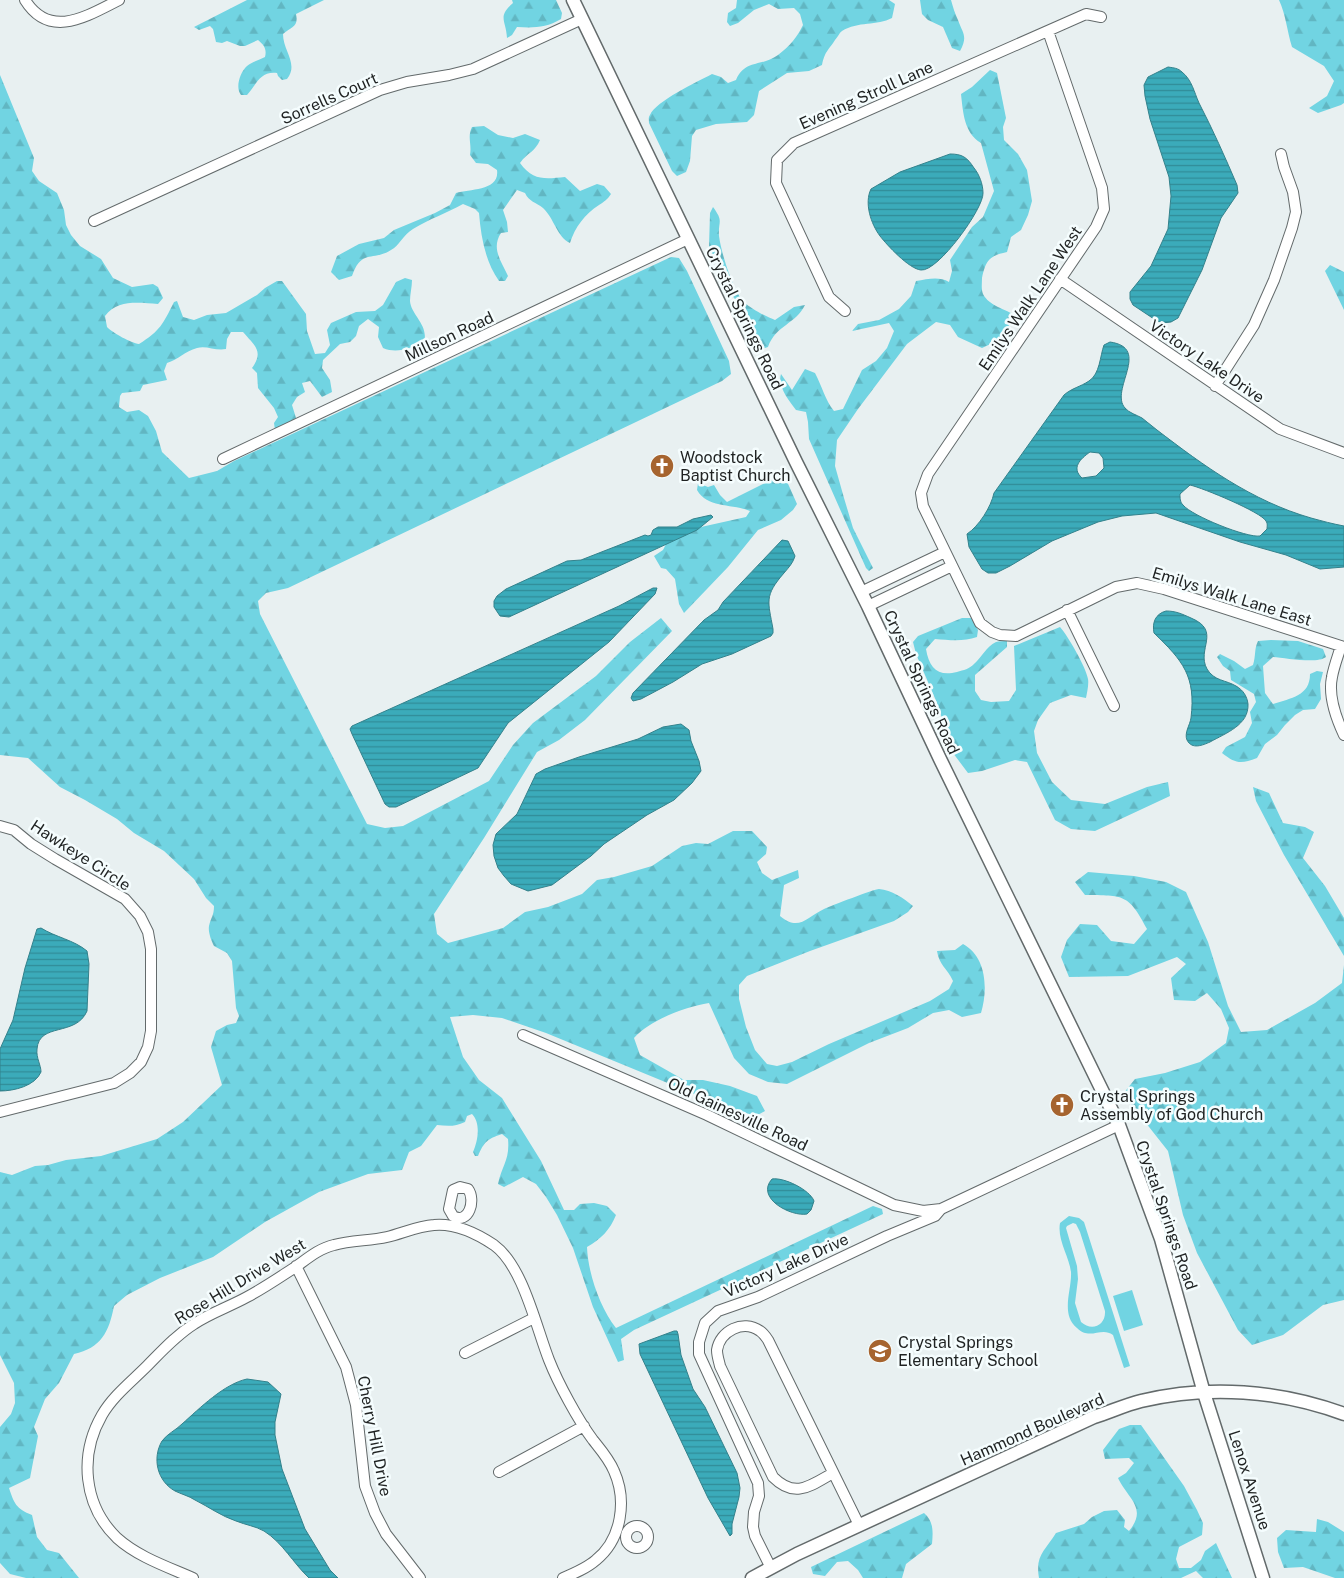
<svg xmlns="http://www.w3.org/2000/svg" width="1344" height="1578" viewBox="0 0 1344 1578" font-family="'Public Sans',sans-serif">
  <defs>
    <pattern id="forest-firs" width="22" height="20" patternUnits="userSpaceOnUse" patternTransform="scale(1.25)"><rect width="22" height="20" fill="#71d4e2"/><path d="M5 1l3.5 6h-7zM16 11l3.5 6h-7z" fill="#61b6c2"/></pattern>
    <pattern id="water-rules" width="6" height="5" patternUnits="userSpaceOnUse" patternTransform="scale(1.25)"><rect width="6" height="5" fill="#3babba"/><path d="M0 2.5h6" fill="none" stroke="#318b97"/></pattern>
  </defs>
  <rect width="100%" height="100%" fill="#e8f0f1"/>
  <path fill="#71d4e2" fill-rule="evenodd" d="M1069,1216L1079,1218L1084,1222L1130,1366L1124,1368L1113,1335C1101,1326 1090,1341 1077,1328C1060,1314 1072,1290 1071,1272C1069,1256 1057,1240 1060,1223ZM1073,1223L1076,1224L1080,1232L1105,1311C1106,1325 1092,1332 1081,1322L1075,1303L1078,1279L1077,1266L1066,1228L1067,1226Z
    M1132,1290L1143,1325L1124,1331L1113,1296Z"/>
  <path fill="url(#forest-firs)" d="M247,0H324L296,14C299,27 291,27 283,34C283,51 299,64 287,79L282,80L278,76L277,73C260,71 257,84 247,95H241C235,88 240,72 247,66C252,62 259,60 265,57C267,49 264,45 258,40L245,46H240L227,41L222,43L216,42L213,29L210,26L199,30L194,27Z
    M512,0H556L562,13L561,19C546,28 533,28 517,27L512,35L507,38C506,20 497,17 513,3Z
    M737,0H889L895,4L892,18C877,26 858,21 842,31C839,33 838,37 835,40C828,51 825,51 822,65L809,71L787,73L759,91L754,115L747,122L716,124L696,130L692,136L690,161L686,172L677,176L672,171L649,123C649,120 648,118 650,115C656,101 697,82 712,74L721,77L728,83L736,80C745,59 762,67 778,55C789,47 798,36 803,25L800,14L794,8L778,9L769,4L754,10L738,23L730,26L727,22L728,13L736,8Z
    M920,0H951C953,7 955,14 958,20C963,34 968,36 960,51L952,48L943,27L928,20L922,14Z
    M1279,0H1344V103L1341,105L1318,113L1309,108L1327,96L1334,81L1324,66L1292,47C1287,31 1286,15 1279,0Z
    M990,70L997,73L1006,118L1003,127L1004,140L1018,154L1027,170L1032,201L1028,215L1021,230L1011,237L1007,252C989,256 986,260 982,278C982,283 981,289 983,294C989,306 1006,309 1016,316L997,341L982,348L958,337L950,325L936,322L907,344L858,409L837,440L835,466L844,498L853,528L873,568L869,571L866,568L809,439L808,422L806,412L796,410C789,401 777,386 781,374L792,390L805,369L815,373C822,386 825,400 834,411L843,409L862,370L876,361L887,348L894,331L889,323L852,331L858,324L879,320L899,309L911,296L916,281C928,279 939,276 949,282L952,271L950,260L972,227L983,217L994,191L981,143C964,133 963,112 961,94L972,87Z
    M0,75L34,158L32,171L39,181L57,193L64,210L66,225L71,235L80,246L101,259L113,278L132,287L153,284L158,287L163,298L158,304C139,303 118,299 105,316L107,327C113,333 131,343 139,344C160,331 163,324 174,302L177,301L183,317L194,320L207,315L226,313L257,295L265,288L277,281H282L306,314L307,331L315,354L325,353L330,345L327,330L331,323L356,312L375,311L383,305L396,282L405,278L412,280C412,287 410,294 410,301C411,315 429,325 424,342C411,348 397,354 383,348L378,337L379,327L368,319L359,326L356,336L350,342L340,344L323,360L322,368L330,380L332,392L322,397L310,381L302,383L305,392L297,397L292,405L296,418L275,430L274,423L278,417L274,408L258,388L257,373L252,368C264,351 255,346 243,332H231L227,339L226,349C215,351 206,345 197,348C185,351 178,360 167,363L164,371L167,380L143,385L140,391L122,393L120,396L119,407L127,412L139,410L148,416L156,431L162,452L189,478L217,471L234,461L671,257L679,258L687,271L729,361L731,374L722,381L288,588L266,593L258,601L260,614L367,824L385,828L403,826L489,781L513,745L533,723L596,676L630,642L661,618L672,631L585,720L559,740L537,752L484,838L434,914L437,934L448,943L503,928L525,912L548,907L582,894L597,880L614,877L652,866L682,846L696,843L708,844L733,831H752L767,847L766,854L757,862L762,873L772,880L798,870L799,878L784,885L780,916C799,932 807,917 824,909C831,906 874,889 879,889C892,890 903,898 913,906L908,912L894,921L810,951L747,976L739,985V999L746,1027L755,1050L767,1064L777,1066L792,1062L829,1044L930,1001L949,989L953,981C947,968 939,965 937,951L955,950L963,944C987,957 988,990 981,1013L962,1017L949,1010L933,1013L908,1028L869,1043L787,1084L768,1082L749,1074L734,1058L709,1003C685,1007 650,1020 634,1038L640,1055L684,1080H703L730,1086L757,1096L765,1111L756,1116L726,1107L546,1033L502,1018L473,1015L450,1017L463,1057L479,1080L502,1098L541,1161L564,1210H574L580,1204L594,1203L607,1206L616,1215C610,1230 601,1239 587,1247C588,1273 600,1308 616,1328L873,1206L882,1209L883,1214L634,1330L621,1339L624,1360L618,1362L593,1307L573,1248L557,1215L546,1197L536,1184L523,1177L504,1187L498,1184C502,1165 510,1160 508,1139L502,1134C487,1139 484,1142 478,1156H475L473,1152C478,1141 481,1123 472,1114L467,1116L465,1122C455,1127 447,1126 437,1125L421,1146L409,1152L402,1170L368,1174L319,1192L265,1222L213,1257L160,1278L127,1295L114,1306C109,1332 101,1348 74,1354L59,1383L45,1399L34,1427L38,1436L30,1478L9,1488C14,1503 16,1509 32,1515L37,1537L47,1550L59,1553L79,1578H26L10,1574L0,1563V1427L11,1414L15,1403L14,1383L0,1355V1172L12,1175L35,1166L48,1165L66,1160L101,1156L157,1139L183,1122L222,1085L211,1047L216,1031L227,1025L236,1023L239,1016L236,1008L232,961L227,953L214,946C211,940 208,932 209,926C211,917 214,916 214,906L206,898L194,879L164,851L134,833L117,819L85,800L60,787L28,758L0,755Z
    M484,126L498,135L513,138L525,134L540,140C535,152 528,152 520,163C533,181 545,179 565,177L580,191L597,184L604,186L611,194C607,200 605,201 599,205C585,214 575,227 570,243C557,237 554,218 543,208C536,202 529,202 525,193L517,190L503,210L507,222L508,232L501,233C491,248 501,261 508,276L505,281H499C485,261 481,237 479,213L475,209L463,204C447,213 429,219 413,229C403,235 399,246 391,250C372,262 362,248 352,276L339,280L331,272L337,256L359,244L384,238L394,230L435,213L450,205L456,193C470,189 500,191 497,170L488,164L476,163L470,155C472,144 467,137 472,127Z
    M713,207C724,222 718,220 719,236C721,252 733,291 744,302C751,309 767,317 775,320L794,307L805,305C796,324 776,325 768,347L762,349L755,341L709,247L710,213Z
    M1330,265L1344,272V310L1325,271Z
    M781,475L785,477L797,504L793,510L781,520L758,530L728,567L684,613L679,604L675,579L666,569L661,568L654,556L663,550L666,544L701,527L746,517L750,511C731,503 708,509 697,490L698,483L708,487L714,485L720,495L727,502Z
    M962,618H971L978,630L977,637C963,642 949,640 935,639L926,649C929,668 938,677 957,672C964,670 969,669 974,664C982,657 986,647 996,642C999,641 1003,641 1007,641V647L975,675V691L981,700L991,702L1009,701L1016,690L1014,646L1060,627C1068,636 1086,667 1088,679C1089,684 1087,693 1086,698L1071,695L1050,703L1038,720L1034,731L1037,753L1052,782L1071,800L1105,804L1147,787L1168,782L1170,796L1095,831L1071,829L1055,820L1027,762L1015,760L982,771L968,773L953,753L937,703L916,654L913,642L918,636Z
    M1271,640L1298,641L1323,649L1326,657C1318,664 1285,658 1273,657L1263,666L1265,693L1273,704C1291,698 1310,696 1310,674L1317,671L1323,672L1320,684L1321,699L1315,709L1303,710L1295,715L1285,725L1277,735L1265,744L1257,758C1241,764 1236,764 1222,753L1226,747L1245,737L1252,723L1250,712L1256,702L1254,694L1231,680L1230,671L1223,666L1217,657L1220,654L1234,661L1245,669L1253,665C1256,656 1254,649 1258,641Z
    M1253,787L1269,793L1283,823L1305,827L1314,832L1303,858L1325,886L1344,918V956L1284,855L1256,801Z
    M1088,872L1134,876L1166,882L1186,892L1208,942L1228,1006L1241,1032L1267,1030L1315,1003L1342,983L1344,965V1300L1323,1305L1283,1335L1252,1345L1238,1330L1197,1253L1183,1215L1168,1151L1123,1094L1135,1079L1165,1073L1200,1062L1226,1043L1229,1028L1221,1009L1207,993L1195,1001L1174,1000L1171,978L1186,964L1177,957L1128,976L1069,977L1061,957L1067,940L1080,924L1097,925L1111,941L1134,944L1147,929C1128,893 1124,896 1085,895L1075,882Z
    M1130,1425H1141L1184,1486L1197,1510L1203,1523L1202,1535L1179,1547L1176,1559L1179,1568H1191L1201,1560L1205,1551L1216,1543L1232,1578H1203L1196,1571L1181,1578H1039C1035,1555 1045,1551 1056,1533L1084,1524L1092,1517L1104,1511L1117,1510L1125,1520L1124,1527L1129,1531C1148,1508 1128,1499 1118,1478L1126,1473L1134,1463L1129,1458L1105,1459L1103,1450L1119,1429Z
    M924,1513C934,1522 933,1532 932,1544L906,1564L902,1578H863L858,1570L848,1561L837,1562L825,1576L813,1574L811,1567Z
    M1317,1519L1328,1522L1344,1532V1578H1335L1303,1567L1284,1568L1278,1552L1277,1538L1286,1530L1316,1532Z"/>
  <path fill="url(#water-rules)" stroke="#33828c" fill-rule="evenodd" d="M1168,67C1174,68 1178,68 1182,72C1192,80 1194,92 1199,103C1213,130 1225,157 1237,185L1238,193L1221,218L1202,270L1178,318L1171,322L1162,323L1154,319L1133,305L1130,299V292L1151,266L1168,229L1171,196L1169,177L1150,119L1145,96L1144,85L1148,77Z
    M950,154C962,154 967,157 974,168C979,174 983,184 983,193C984,208 938,272 921,270C909,269 887,245 880,236C871,224 864,203 871,189L900,172Z
    M1110,342C1152,348 1109,390 1125,408C1129,413 1137,415 1142,418C1147,422 1152,426 1157,430C1204,466 1252,501 1311,518C1322,521 1333,524 1344,526V567L1320,569L1286,555L1240,542L1156,513L1122,516L1098,522L1052,541L1010,566L996,573H988L982,569L969,547L967,534C979,526 991,507 994,493L1064,395C1072,388 1080,387 1089,381C1100,374 1100,356 1104,345ZM1090,452L1099,453L1103,458L1104,468L1096,476L1082,478C1071,468 1080,459 1090,452ZM1190,485C1203,488 1261,512 1266,521C1268,524 1267,526 1267,529L1260,536C1247,538 1192,516 1183,505C1180,502 1180,498 1180,494Z
    M711,515L713,517L697,530L509,617L500,616L494,607V601L497,596L506,589L567,561L581,560L645,535L648,536L651,535L653,530L658,527H677L693,519Z
    M782,540L788,541L795,556C793,563 789,567 784,573C764,596 768,601 773,629V633L771,636L732,654L702,664L673,682L641,699L633,701L631,698L633,693L704,620L718,610L723,602Z
    M653,588H657L655,594L609,642L508,723L478,768L396,807H389L385,804L352,734L350,729L352,726L619,606Z
    M1166,611C1176,611 1182,614 1191,618C1222,631 1196,649 1207,669C1214,681 1226,680 1236,686C1243,690 1247,696 1248,704C1249,725 1226,733 1210,742C1203,745 1192,750 1187,740C1184,733 1190,725 1191,718C1196,676 1183,661 1154,633C1152,623 1155,614 1166,611Z
    M681,724L689,730L691,741L699,761L701,771L692,783L674,800L647,815L604,844L591,856L552,885L528,891L511,884L504,876L498,868L494,856L493,845L496,834L517,814L536,774L545,769L579,757L638,739L663,727Z
    M41,928C55,937 74,940 87,951L89,964L87,1011C76,1037 39,1022 37,1049C36,1058 41,1065 41,1072C35,1086 14,1091 0,1091V1049L13,1020L25,968L37,929Z
    M772,1179C784,1177 810,1190 814,1201L811,1210L807,1214C791,1217 755,1198 772,1179Z
    M674,1331H677L678,1334L681,1355L693,1389L705,1407L737,1473L740,1488L739,1497L732,1524V1534L730,1536L708,1498L640,1354L639,1344Z
    M247,1379L268,1382L281,1394L275,1422V1435L282,1469L305,1529L330,1570L338,1578H309C293,1563 283,1543 264,1531C255,1526 246,1525 236,1521C221,1516 209,1507 195,1500C189,1496 181,1494 175,1491C157,1481 152,1458 162,1441C167,1434 176,1430 182,1424C200,1408 224,1384 247,1379Z"/>
  <g fill="none" stroke-linecap="round" stroke-linejoin="round">
    <g stroke="#636a6b" stroke-width="12">
      <path id="minor" d="M25,0C50,40 87,16 119,0
        M1048,31L1102,188L1104,209L1096,227L928,474L921,493L923,506L980,623L992,632L1000,635L1016,636L1116,587L1137,583L1164,589L1344,647
        M94,221L380,90L407,82L449,75L473,69L582,19
        M1060,279L1280,429L1344,453
        M845,311L829,297L776,183L777,160L794,143L1086,14L1101,17
        M1215,386L1254,325L1274,280L1292,228L1296,212L1293,192L1284,167L1281,154
        M223,459L688,239
        M861,592L945,552
        M868,606L952,566
        M1067,610L1114,706
        M1341,646C1338,656 1334,666 1332,677C1328,696 1336,718 1344,735
        M0,826L14,830L31,844L55,859L125,899L140,916L148,932L151,949V1031L148,1047L141,1062L130,1073L114,1083L0,1112
        M523,1035L707,1115L894,1205L923,1211L941,1209
        M460,1187L468,1189C476,1200 469,1225 453,1216L449,1209L453,1190Z
        M296,1266L346,1367L356,1405L365,1486L375,1513L386,1534L420,1578
        M465,1353L534,1318
        M499,1472L584,1426
        M833,1473C810,1486 795,1499 773,1477L720,1366C719,1361 717,1356 717,1350C720,1331 743,1319 760,1331C763,1333 766,1337 768,1340L859,1525
        M626 1537a11 11 0 1 1 22 0a11 11 0 1 1-22 0Z
        M771,1568L755,1536L753,1527L754,1512L759,1496L758,1483L699,1354V1342L705,1323L718,1311L758,1297L887,1236L935,1216L941,1209L1119,1125
        M193,1578C168,1567 138,1557 117,1538C83,1505 79,1455 102,1415C113,1396 131,1382 146,1367C161,1352 175,1336 194,1324C210,1313 229,1307 247,1297C264,1288 280,1277 297,1266C308,1258 320,1248 334,1245C351,1240 370,1241 387,1237C403,1233 418,1226 434,1225C456,1223 476,1233 494,1245C523,1266 536,1327 549,1360C558,1383 578,1420 593,1440C601,1450 609,1459 614,1471C627,1500 622,1539 596,1560C587,1568 575,1573 563,1578"/>
    </g>
    <g stroke="#636a6b" stroke-width="15">
      <path id="tertiary" d="M573,0L796,462L868,606L940,759L1119,1125L1161,1239L1204,1393L1263,1578
        M752,1578L797,1554L1094,1417C1110,1412 1125,1405 1141,1401C1208,1385 1280,1390 1344,1414"/>
    </g>
    <use href="#minor" stroke="#fff" stroke-width="10"/>
    <use href="#tertiary" stroke="#fff" stroke-width="12"/>
  </g>
  <defs>
    <g id="church-disc" transform="scale(1.25)"><circle r="9.5" fill="#a6642f" stroke="#f5fdfe"/><path d="M-1.2-6h2.4v3.5h3.3v2.4h-3.3V6h-2.4V-.1h-3.3v-2.4h3.3Z" fill="#fff"/></g>
    <g id="school-disc" transform="scale(1.25)"><circle r="9.5" fill="#a6642f" stroke="#f5fdfe"/><path d="M0-5L7-2L0 1L-7-2ZM-4 1L0 2.5L4 1V4Q0 6-4 4Z" fill="#fff"/></g>
  </defs>
  <g fill-rule="evenodd">
    <use href="#church-disc" x="662" y="466"/>
    <use href="#church-disc" x="1062" y="1105"/>
    <use href="#school-disc" x="880" y="1351"/>
  </g>
  <g text-anchor="middle" stroke-width="5" stroke-linejoin="round" paint-order="stroke">
    <g font-size="16" fill="#1f2222" stroke="#f5fdfe">
      <text transform="translate(866 95) rotate(-24)" y="6">Evening Stroll Lane</text>
      <text transform="translate(329 98) rotate(-24)" y="6">Sorrells Court</text>
      <text transform="translate(1030 298) rotate(-56)" y="6">Emilys Walk Lane West</text>
      <text transform="translate(745 318) rotate(64)" y="6">Crystal Springs Road</text>
      <text transform="translate(449 336) rotate(-25)" y="6">Millson Road</text>
      <text transform="translate(1207 361) rotate(34)" y="6">Victory Lake Drive</text>
      <text transform="translate(1232 596) rotate(17)" y="6">Emilys Walk Lane East</text>
      <text transform="translate(922 682) rotate(65)" y="6">Crystal Springs Road</text>
      <text transform="translate(81 855) rotate(33)" y="6">Hawkeye Circle</text>
      <text transform="translate(738 1114) rotate(25)" y="6">Old Gainesville Road</text>
      <text transform="translate(1167 1215) rotate(71)" y="6">Crystal Springs Road</text>
      <text transform="translate(786 1265) rotate(-24)" y="6">Victory Lake Drive</text>
      <text transform="translate(240 1281) rotate(-31)" y="6">Rose Hill Drive West</text>
      <text transform="translate(1032 1429) rotate(-24)" y="6">Hammond Boulevard</text>
      <text transform="translate(375 1436) rotate(79)" y="6">Cherry Hill Drive</text>
      <text transform="translate(1250 1480) rotate(72)" y="6">Lenox Avenue</text>
    </g>
    <g font-size="16" fill="#1f2222" stroke="#f5fdfe" text-anchor="start">
      <text x="680" y="463">Woodstock<tspan x="680" dy="18">Baptist Church</tspan></text>
      <text x="1080" y="1102">Crystal Springs<tspan x="1080" dy="18">Assembly of God Church</tspan></text>
      <text x="898" y="1348">Crystal Springs<tspan x="898" dy="18">Elementary School</tspan></text>
    </g>
  </g>
</svg>
